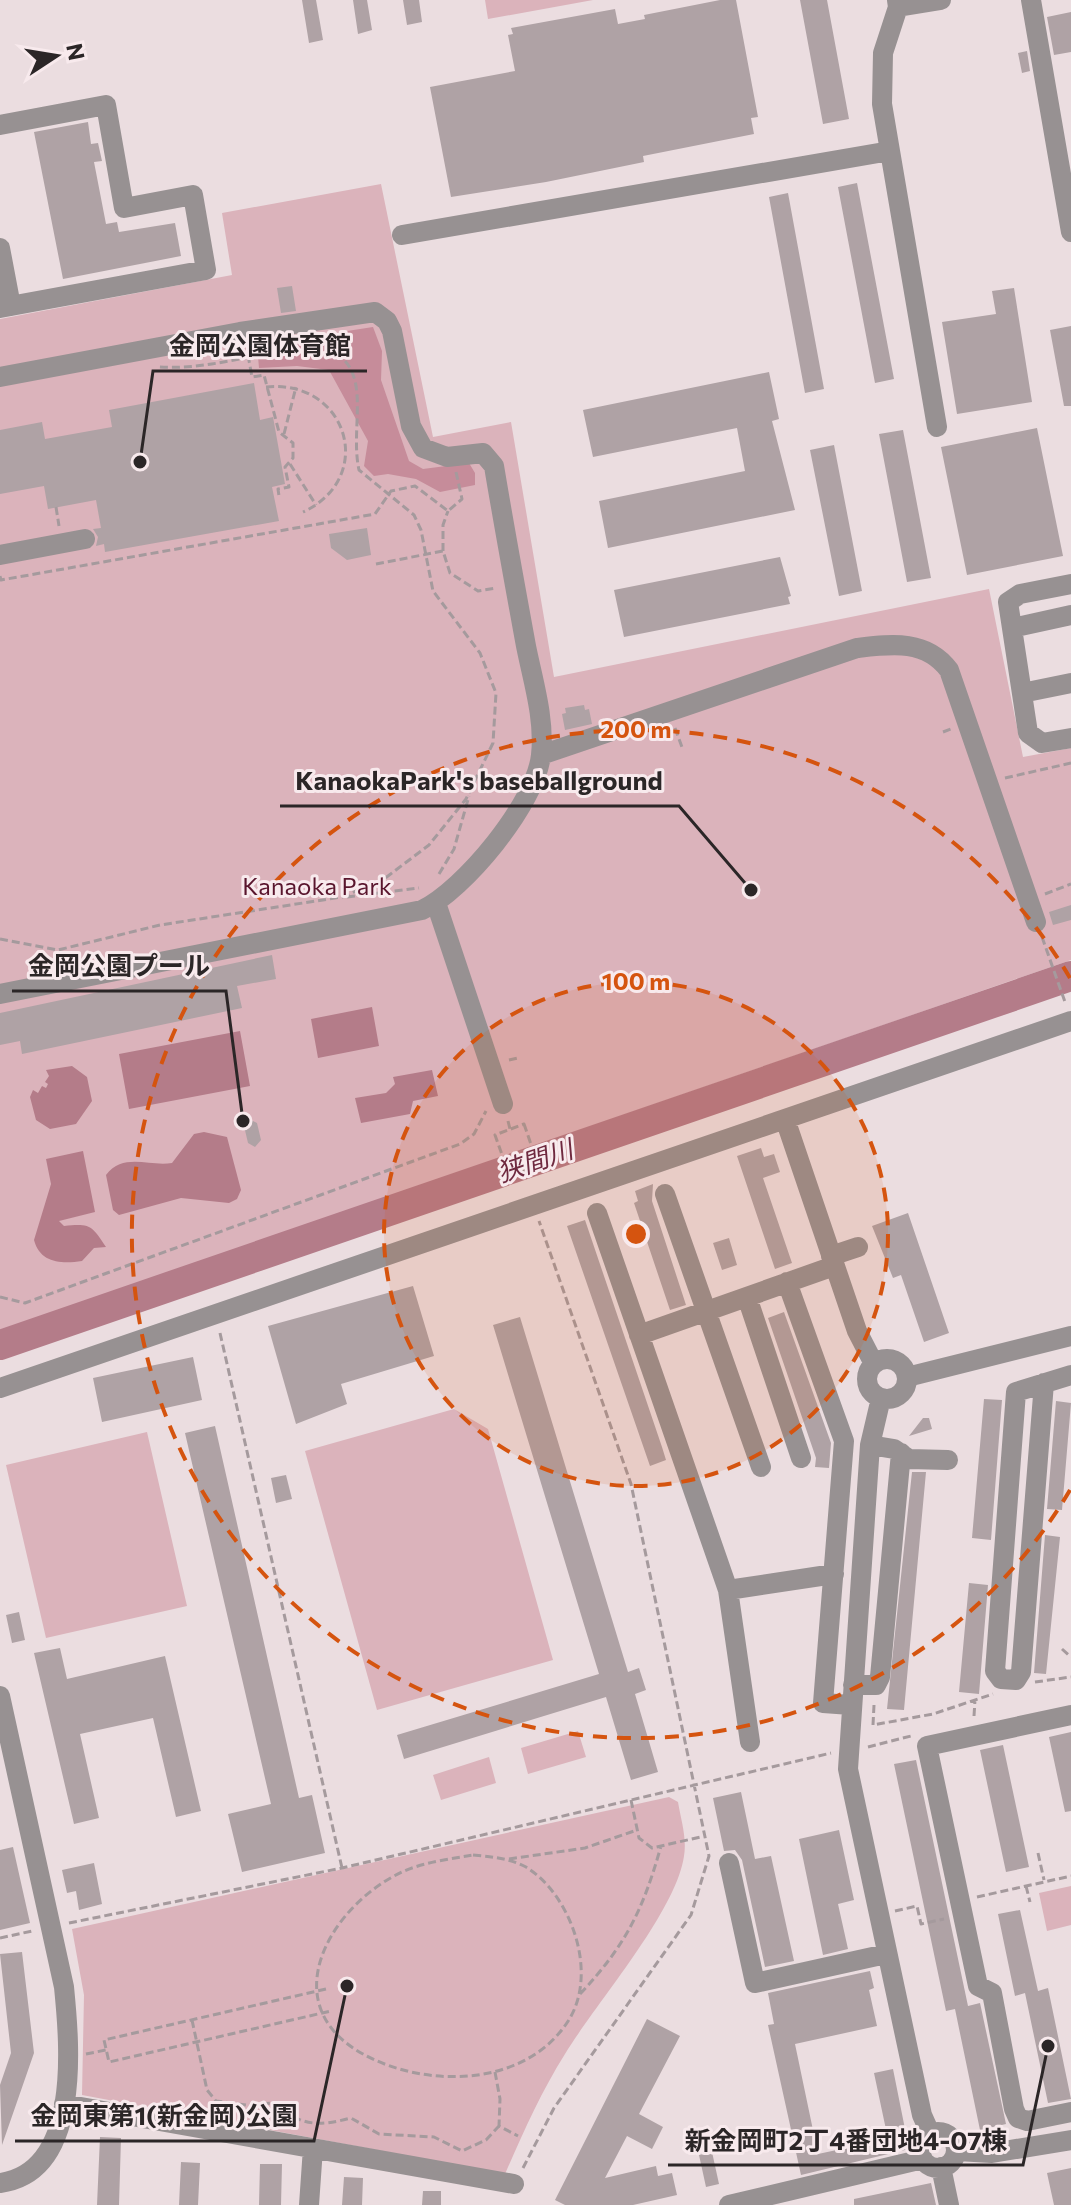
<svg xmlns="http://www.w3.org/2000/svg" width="1071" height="2205" viewBox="0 0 1071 2205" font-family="Commissioner,'Noto Sans JP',sans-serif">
  <rect width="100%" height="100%" fill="#ebdde0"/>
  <path fill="#dbb3bb" d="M485,0H593L488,19Z
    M381,184L433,437L511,422L554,677L989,589L1023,757L1071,748V960L0,1331V319L232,275L222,213Z
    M454,1409L488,1429L553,1660L377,1710L305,1451Z
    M147,1432L187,1606L46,1638L6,1465Z
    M578,1731L586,1757L528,1774L521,1748Z
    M489,1757L496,1783L441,1800L433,1775Z
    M669,1797L678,1802C681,1820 687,1838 684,1856C676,1912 596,2003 565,2054C541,2092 523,2133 505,2174L82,2095L84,1995L72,1929Z
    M1071,1886V1925L1047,1931L1039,1893Z"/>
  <path fill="#c68c9a" d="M373,327L382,351L381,380L409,461L423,469L469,463L475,473V485L440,492L416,479L388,474L374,476L364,466L368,441L329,370L297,366L259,368L257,345Z"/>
  <path fill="#b47c89" d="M372,1007L379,1046L318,1058L311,1019Z
    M240,1031L250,1086L129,1109L119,1054Z
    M72,1066L87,1077L92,1101L76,1124L50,1129L36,1120L30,1097L33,1090L38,1093L42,1086L46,1088L48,1084L45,1082L49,1076L46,1070Z
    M432,1070L438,1096L413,1101L410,1114L361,1123L355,1098L386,1093L395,1084L393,1077Z
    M204,1132L227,1137L241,1190L237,1199L229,1203L181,1198L119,1215L113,1210L106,1175C124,1152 149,1167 172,1163L194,1134Z
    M83,1151L95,1212L59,1221L64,1226C91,1223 92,1226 106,1247L94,1248L82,1261C61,1264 40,1263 34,1240L51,1184L46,1159Z"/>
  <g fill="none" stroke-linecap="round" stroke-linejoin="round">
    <path stroke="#b47c89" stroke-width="30" d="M0,1345L1071,976"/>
  </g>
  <path fill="#afa2a5" d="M302,0H316L323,40L309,43Z
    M353,0H367L372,30L358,34Z
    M403,0H419L422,22L407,25Z
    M720,0H736L758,117L751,118L754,134L643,156L644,162L546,182L451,197L430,87L515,71L508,35L513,34L511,28L615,9L618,24L645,19L644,15Z
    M800,0H827L849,119L823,124Z
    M1071,12V52L1054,55L1047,17Z
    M1027,51L1030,71L1022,73L1018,53Z
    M88,122L91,144L98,143L102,161L94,162L106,224L117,222L119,232L175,223L181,256L63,279L34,132Z
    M857,183L894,379L875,383L838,187Z
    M788,193L824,389L805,393L769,197Z
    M292,286L296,311L281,313L277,288Z
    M1014,288L1032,402L957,414L942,322L996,314L992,291Z
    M1071,326V406H1064L1050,330Z
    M769,372L779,419L772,421L795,510L608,548L599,501L745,471L737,428L593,457L583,410Z
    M254,383L260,420L273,417L285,484L272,487L279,521L105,552L104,544L96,546L98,537L93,529L101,528L96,500L48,509L44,486L0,494V430L42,422L45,439L112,427L109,410Z
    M1037,428L1063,556L967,575L941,447Z
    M903,430L931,578L907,582L879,434Z
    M834,445L862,591L839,596L810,450Z
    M367,528L371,555L347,560L331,548L329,534Z
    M780,557L791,596L788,597L790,604L624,637L614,590Z
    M584,705L585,710L589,709L592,724L565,730L562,714L566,713L565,708Z
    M1071,905V920L1053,925L1049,912Z
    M272,955L276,979L237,986L242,1008L22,1054L20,1041L0,1045V1013Z
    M249,1119L257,1123L261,1140L255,1147L248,1143L244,1126Z
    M761,1148L764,1157L774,1154L780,1172L763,1178L792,1263L775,1269L737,1156Z
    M653,1184L652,1201L686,1305L670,1310L634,1203L638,1201L635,1191Z
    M908,1213L949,1333L924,1342L901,1275L893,1278L872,1226Z
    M585,1220L662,1447L666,1460L650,1466L567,1226Z
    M729,1238L737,1265L722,1270L713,1243Z
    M413,1286L434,1356L341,1384L347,1404L296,1424L268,1326Z
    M784,1312L831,1443L829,1468L815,1467L816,1458L768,1318Z
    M520,1317L628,1672L639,1668L646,1690L635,1694L658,1772L631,1780L606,1697L404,1759L397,1735L599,1674L493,1325Z
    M193,1357L202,1400L102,1422L93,1378Z
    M984,1399L1002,1400L991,1540L972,1538Z
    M1056,1401L1071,1403L1062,1510L1047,1509Z
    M923,1418H929L932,1429L909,1436Z
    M215,1426L299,1798L312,1795L325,1853L242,1872L228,1814L271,1804L185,1433Z
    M912,1472H926L904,1710L887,1709Z
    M286,1475L292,1499L276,1503L271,1478Z
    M1045,1535L1060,1537L1046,1674L1034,1673Z
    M969,1583L988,1585L979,1694L959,1692Z
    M19,1612L25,1640L12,1643L6,1615Z
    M60,1648L67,1679L165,1656L201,1811L176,1817L153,1718L80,1734L99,1818L74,1824L34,1653Z
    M1071,1732V1811L1065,1812L1049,1737Z
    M1003,1745L1029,1867L1006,1872L980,1750Z
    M916,1760L968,2006L980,2003L1006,2124L980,2130L955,2009L946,2011L894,1764Z
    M741,1792L755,1859L771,1856L794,1961L765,1967L742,1860L735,1850L724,1851L713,1798Z
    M839,1830L854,1900L838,1904L848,1949L823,1955L799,1839Z
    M13,1847L30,1923L0,1930V1850Z
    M94,1863L102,1904L79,1910L76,1891L67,1893L62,1870Z
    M1020,1910L1038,1991L1048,1988L1071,2099L1048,2103L1025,1993L1015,1996L998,1914Z
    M22,1952L34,2053L2,2145L0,2085L11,2053L0,1954Z
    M870,1971L874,1988L869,1990L877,2026L795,2044L818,2154L888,2139L874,2073L893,2069L909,2149L801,2175L768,2025L774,2024L768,1993Z
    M647,2019L680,2036L639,2114L663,2127L652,2149L627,2136L605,2178L656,2166L658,2176L672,2173L677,2195L633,2205H565L555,2200Z
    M100,2137L121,2138L119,2205H97Z
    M712,2152L719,2184L706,2187L699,2155Z
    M181,2162L200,2163L198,2205H179Z
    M260,2164H282L281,2205H259Z
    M1071,2168V2205H1054L1047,2173Z
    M344,2177L363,2178L362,2205H342Z
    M931,2183L936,2205H854V2199Z
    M423,2191H441V2205H422Z"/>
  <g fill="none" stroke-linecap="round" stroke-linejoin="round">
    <path stroke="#a59a9d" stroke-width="3" stroke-dasharray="8 4" stroke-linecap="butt" d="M248,355L252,377L264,375L279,432L293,443V458L285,467L289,487L278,489L279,496
      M266,387C348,379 377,478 303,512
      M284,434L296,387
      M290,464L316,505
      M56,507L59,526
      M443,551V525L448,511
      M376,564L443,551L450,573L478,591L497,588
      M0,576L1,580L375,514L391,491L415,486L448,511L462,499L456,472
      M675,728L683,750
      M943,732L951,729
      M1005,778L1071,763
      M439,874L454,849L469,796
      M1045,894L1071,884
      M347,897L419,888
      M1042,937L1065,1002
      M0,939L58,950L160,925L342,897L384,879L429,845L466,799L493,743L496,693L480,653L433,591L421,530L414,515L359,470C348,420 381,356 309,344C260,353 209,370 159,367
      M509,1060L518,1058
      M508,1121L510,1129
      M524,1124L534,1153L505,1163L495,1135Z
      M520,1158L526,1180
      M0,1297L25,1303L460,1144L474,1134L486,1111
      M220,1333L342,1868
      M1062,1649L1071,1657
      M1035,1682L1071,1677
      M874,1705L873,1725L933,1714L993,1694
      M974,1716L975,1700
      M868,1747L911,1736
      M631,1800L639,1838L652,1848L705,1836
      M1038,1853L1044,1880
      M473,1855C492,1857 509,1858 526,1867C570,1894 598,1970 570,2018C528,2088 426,2089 363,2054C272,2004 331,1905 402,1872C424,1862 450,1859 473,1855Z
      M509,1859L585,1848L637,1830
      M1026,1886L1030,1902
      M977,1897L1071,1876
      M895,1911L917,1906L921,1924L944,1919
      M69,1923L342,1868L831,1753
      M0,1938L32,1931
      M326,1989L104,2040L109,2062L331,2011
      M580,1994C626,1945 643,1910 661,1846
      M192,2020L207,2090L216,2101L246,2105L274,2103C301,2126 317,2127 351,2118L379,2134L434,2137L462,2151L486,2140L499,2126
      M86,2054L106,2050
      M495,2072L500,2099L499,2126L518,2136
      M523,2168L554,2108L691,1915L709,1856L631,1484L539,1221"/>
    <path stroke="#979192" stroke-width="20" d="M897,0L898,7L883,53L882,104L937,427
      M1031,0L1071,232
      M898,7L941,0
      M0,125L106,105L124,208L193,195L206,270L0,308
      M402,235L890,151
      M0,248L11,306
      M0,377L240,332L375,312L387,321L392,331L411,426L423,448L447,457L483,453L494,466C504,526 515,586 526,646C533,681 545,719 541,755C536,803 464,890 422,910L0,994
      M0,555L85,539
      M1071,584L1020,594L1008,602L1028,733L1042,743L1071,738
      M1012,628L1071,615
      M1022,693L1071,683
      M541,755L857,648C891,644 926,639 949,670L1036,922
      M436,903L503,1104
      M785,1119L857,1331L874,1364
      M665,1194L761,1467
      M597,1213L728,1590L750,1742
      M831,1256L858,1247
      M787,1282L844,1441L823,1703L851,1705
      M747,1297L801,1458
      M639,1335L834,1266
      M867 1379a20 20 0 1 1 40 0a20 20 0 1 1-40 0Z
      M907,1377L1071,1336
      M1044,1383L1021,1672L1016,1680L1001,1679L995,1671L1016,1392L1071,1375
      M0,1388L1071,1021
      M881,1398L870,1445L848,1769L922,2115L930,2133
      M870,1445L894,1449L909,1459L948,1460
      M728,1590L834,1574
      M853,1685H876L880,1677L901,1453
      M0,1696L64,1987C70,2047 81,2172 0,2183
      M1071,1715L927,1746L978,1986L992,1993L1014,2109L1018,2118L1027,2121L1071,2112
      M729,1863L755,1983L886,1954
      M64,2104L514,2184
      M920 2150a18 18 0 1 1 36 0a18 18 0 1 1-36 0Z
      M957,2151L992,2153L1071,2140
      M941,2167L949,2205
      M309,2205L313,2148
      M729,2205L923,2159"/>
  </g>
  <circle cx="636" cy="1234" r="252" fill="#d5540f" fill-opacity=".12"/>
  <g fill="none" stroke="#d5540f" stroke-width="4" stroke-dasharray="14 10">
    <circle cx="636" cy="1234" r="252"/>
    <path d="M1070 1490A504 504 0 1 1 1070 978"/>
  </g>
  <g text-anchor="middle" stroke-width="6" stroke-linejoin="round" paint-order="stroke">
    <g font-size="24" fill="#59152d" stroke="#f8eaed">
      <text x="317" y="895">Kanaoka Park</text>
    </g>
    <g font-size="26" font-style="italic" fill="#6f293f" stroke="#f8eaed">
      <text transform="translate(535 1161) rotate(-19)" y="9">狭間川</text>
    </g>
  </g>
  <circle cx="636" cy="1234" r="12" fill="#d5540f" stroke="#f8eaed" stroke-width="4"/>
  <g font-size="24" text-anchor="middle" font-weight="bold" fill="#d5540f" stroke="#f8eaed" stroke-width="6" stroke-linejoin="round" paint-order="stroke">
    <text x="636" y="738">200 m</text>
    <text x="636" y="990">100 m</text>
  </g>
  <path fill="none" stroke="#2b2627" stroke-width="3" d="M140 462L153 371H367M751 890L679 806H280M243 1121L226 991H12M347 1986L314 2141H15M1048 2046L1023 2165H668"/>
  <g fill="#2b2627" stroke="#f8eaed" stroke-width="3">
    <circle cx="140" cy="462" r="8"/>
    <circle cx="751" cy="890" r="8"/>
    <circle cx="243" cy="1121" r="8"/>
    <circle cx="347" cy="1986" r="8"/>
    <circle cx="1048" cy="2046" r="8"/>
  </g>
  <g font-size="26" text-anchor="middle" font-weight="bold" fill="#2b2627" stroke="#f8eaed" stroke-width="6" stroke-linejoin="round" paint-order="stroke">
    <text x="260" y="355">金岡公園体育館</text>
    <text x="479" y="790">KanaokaPark's baseballground</text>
    <text x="119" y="975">金岡公園プール</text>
    <text x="164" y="2125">金岡東第1(新金岡)公園</text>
    <text x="846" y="2150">新金岡町2丁4番団地4-07棟</text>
  </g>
  <g transform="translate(56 56) rotate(78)" stroke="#f8eaed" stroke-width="6" paint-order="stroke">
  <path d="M0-6L14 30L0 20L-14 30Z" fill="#2b2627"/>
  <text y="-12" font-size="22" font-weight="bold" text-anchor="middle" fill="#2b2627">N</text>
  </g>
</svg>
